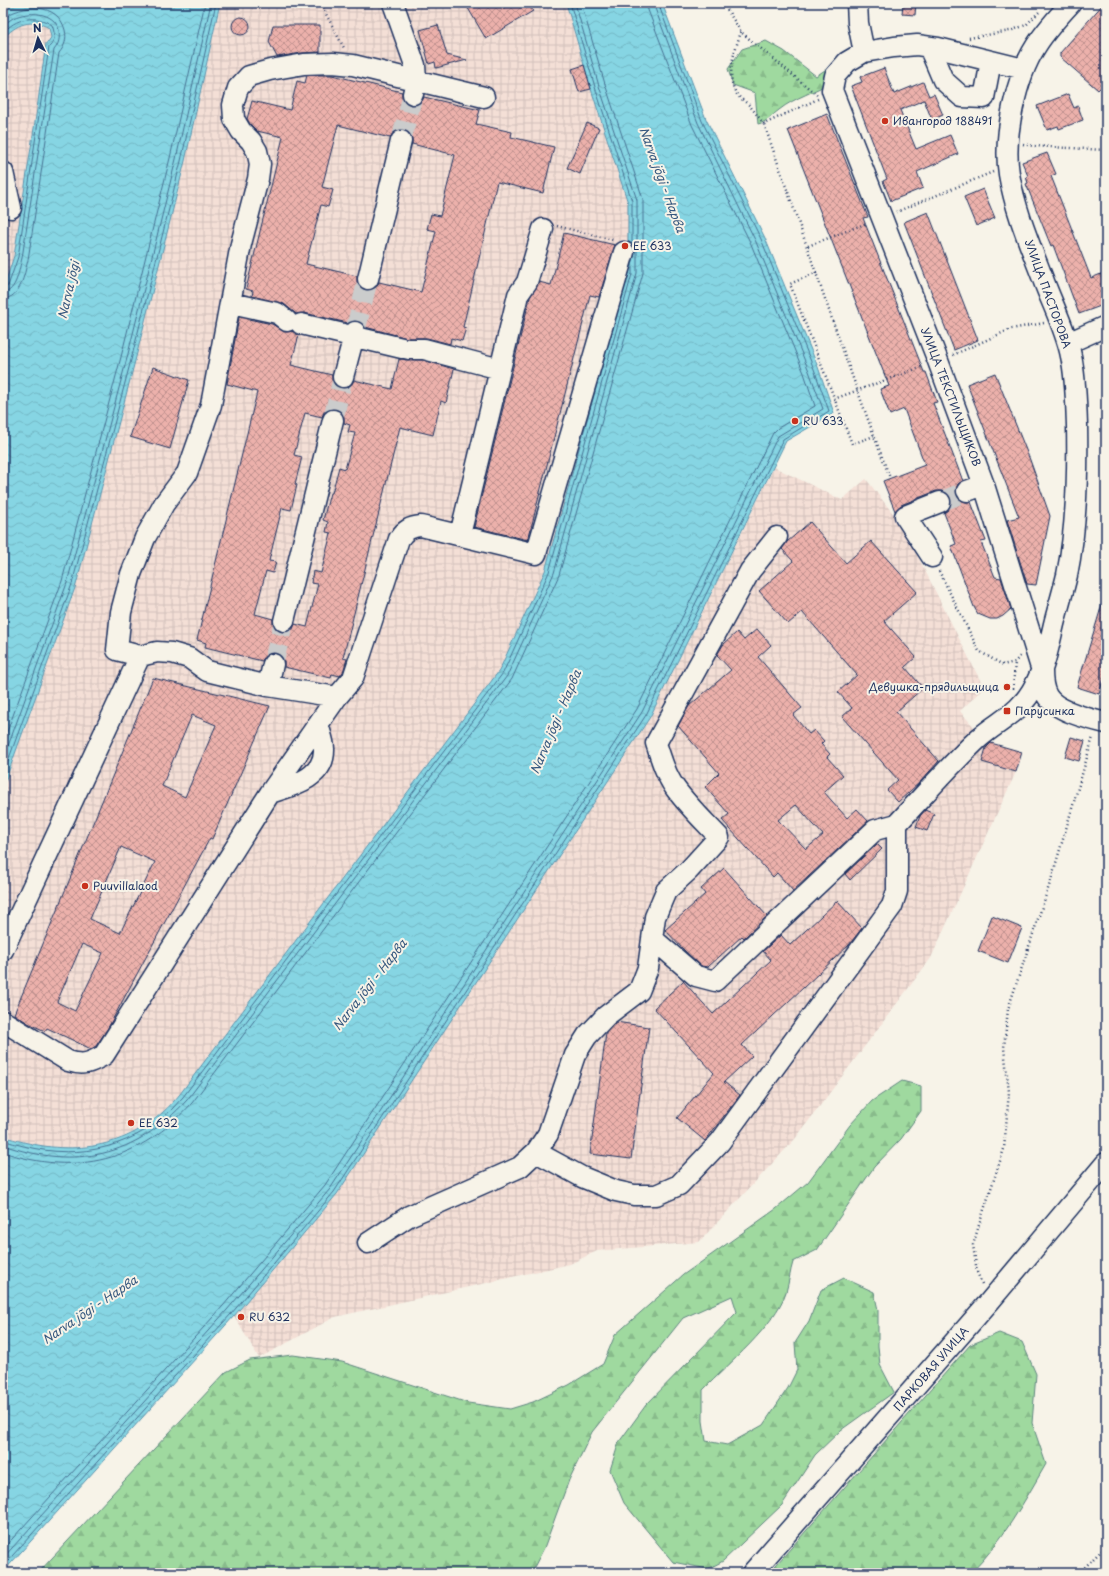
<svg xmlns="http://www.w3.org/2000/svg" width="1109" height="1576" viewBox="0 0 1109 1576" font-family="'Playpen Sans',sans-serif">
  <defs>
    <pattern id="industrial-grid" width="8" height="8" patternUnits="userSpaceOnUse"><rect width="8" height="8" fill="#f4dfd6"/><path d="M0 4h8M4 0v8" fill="none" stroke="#d1c0ba"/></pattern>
    <pattern id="forest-firs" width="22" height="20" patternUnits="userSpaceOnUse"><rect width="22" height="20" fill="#9fd99f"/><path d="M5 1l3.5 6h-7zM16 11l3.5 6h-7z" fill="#88bb8b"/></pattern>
    <pattern id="water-waves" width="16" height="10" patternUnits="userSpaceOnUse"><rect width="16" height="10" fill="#86d5e3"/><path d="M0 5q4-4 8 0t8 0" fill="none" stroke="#73b7c5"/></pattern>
    <pattern id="building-cross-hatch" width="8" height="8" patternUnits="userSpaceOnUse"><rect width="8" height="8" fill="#ecb1ab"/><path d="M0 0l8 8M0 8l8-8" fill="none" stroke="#be908e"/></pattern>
  </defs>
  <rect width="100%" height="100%" fill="#f7f3e8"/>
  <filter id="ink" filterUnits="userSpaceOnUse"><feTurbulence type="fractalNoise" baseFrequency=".025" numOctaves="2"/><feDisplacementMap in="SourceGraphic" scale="8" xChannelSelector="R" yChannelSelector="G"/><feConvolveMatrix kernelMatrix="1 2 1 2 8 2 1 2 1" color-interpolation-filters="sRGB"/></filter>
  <g filter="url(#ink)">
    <path fill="url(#industrial-grid)" d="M3,3H53L49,28L51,37L49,42L46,43L37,109L14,256L3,290Z
      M220,3H566L591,89L628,203V273L545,571L499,671L180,1094L163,1112L138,1130L111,1142L71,1149L35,1145L3,1136V787L76,585L135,361L185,161Z
      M774,467L842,500L866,479L902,525L984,688L960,711L987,742L1022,752L1016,772L931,958L795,1139L699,1242L597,1251L570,1264L335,1317L259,1358L234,1316L337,1194L650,717Z"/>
    <path fill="url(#forest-firs)" stroke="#5d847e" d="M766,41L784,51L816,76L825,70H829L834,80C816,92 795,97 779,110C771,116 767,122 758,124L755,93L733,85L728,69L742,49Z
      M902,1081L921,1086V1111L901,1139L874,1167L817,1250L793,1262C790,1272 789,1282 786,1292C775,1326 728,1364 703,1390V1421L706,1441L727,1445L763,1425L788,1388L797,1370L795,1343L809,1321L821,1290L844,1278L874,1292L878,1310V1346L880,1365L894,1392L841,1430L815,1455L782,1505L723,1561L708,1569L673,1562L624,1503L610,1470L619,1442L646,1405L737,1312L732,1296L683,1318L592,1432L569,1480L544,1548L531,1573H38L226,1372L250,1360L293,1355L342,1362L468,1403L510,1409L533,1402L569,1385L603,1364L615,1335L683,1275L776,1209L808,1182L850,1125L872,1101Z
      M999,1333L1022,1342L1036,1374L1032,1423L1046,1464C1024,1502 1002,1542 971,1573H769L970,1345Z"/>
    <path fill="url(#water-waves)" stroke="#5b93ae" d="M3,3H220L185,161L135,361L76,585L3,787V290L14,256L37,109L46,43L49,42L51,37L49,28C32,18 15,24 3,39Z
      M566,3H662L706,119L765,238L818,367L834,413L786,441L650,717L337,1194L234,1316L3,1572V1136C59,1155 117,1154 163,1112C169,1107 175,1100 180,1094L499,671L545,571L628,273V203L591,89Z"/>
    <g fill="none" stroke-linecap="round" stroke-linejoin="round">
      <path stroke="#467193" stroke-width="1" d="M570,3L595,87L632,201V245
        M3,18C22,4 58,2 65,30C67,39 65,46 59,53L28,260C24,275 21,298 3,299
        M3,25C6,23 10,20 13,18C28,11 54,11 59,30C60,38 59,44 54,50L22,258C19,269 17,292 3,293
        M3,33C15,18 36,14 52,25C55,33 56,41 49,47L18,257L8,286L3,288
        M3,743L62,581L121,357L170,158L205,3
        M3,760L67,583L127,358L176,159L211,3
        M3,775L72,584L131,360L181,161L216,3
        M3,1140C61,1160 115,1156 164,1117C171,1111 177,1103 183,1097L503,673L549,572L632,274V263
        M3,1145C76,1170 135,1157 187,1100L507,676L554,573L637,273V200L599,86L575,3
        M3,1152C77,1177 140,1161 192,1103L512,679L559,575L643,273V199L605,84L581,3
        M3,1549L223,1306L325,1185L637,709L773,433L778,428L815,406L804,373L751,244L692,125L648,10L647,3
        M3,1558L227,1310L330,1189L642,712L778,436L823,409L809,371L756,242L698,123L653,3
        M3,1566L231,1314L334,1192L646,715L783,439L829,411L814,369L761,239L702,121L658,3"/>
    </g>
    <path fill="url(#building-cross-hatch)" stroke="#1b2f5e" fill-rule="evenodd" d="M465,3H528L533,11L486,39Z
      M903,3H916L915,15L902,14Z
      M1104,3H1106V92L1101,87L1098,90L1060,57V53Z
      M232 26a9 9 0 1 1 18 0a9 9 0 1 1-18 0Z
      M273,25H320V52L302,53L277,57L269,42Z
      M438,25L447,55L467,60L436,68L435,62L429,64L420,30Z
      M584,65L591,89L579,92L572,69Z
      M884,68L894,94L923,82L929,96L934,94L943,115L932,120L924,100L900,110L916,149L950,135L958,154L917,172L923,188L891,201L883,181L887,179L851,86L862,82L860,77Z
      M307,75H332L402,92V97L405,102L411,105H417L422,101L424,97L480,110L476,124L512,132L511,137L554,147L543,193L497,182L463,327L466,328L462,341L451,338L450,344L427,338H407L365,327L363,324L358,321H352L348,323L304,313L296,314L284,304L252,296L253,291L246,289L283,137L257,131L250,124L247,119L252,101L290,110L297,81L305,83ZM338,125L390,138L393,133L398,130H403L409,133L412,138V144L455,155L440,216L431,214L427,229L436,231L421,292L379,282L376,287L371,290H366L360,287L357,282V276L306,264L321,205L328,207L333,190L322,187Z
      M1068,94L1074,108L1078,106L1083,120L1059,129L1058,126L1047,130L1037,106Z
      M827,114L868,217L863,218L924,372H926L937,402L933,403L963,481L958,484L956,489V495L959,499L965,502H971L986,541L981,542L995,577L1001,578L1011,609L1003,616L997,619H990L978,614L974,607L951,546L956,544L944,513L949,509L951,504V498L947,493L942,491H936L901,505L895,511L883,481L925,465L904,409L890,415L880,389L889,386L788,130Z
      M587,123L599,128L580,174L567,168Z
      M1047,153L1056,174L1051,176L1091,278L1106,272V304L1079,314L1053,245L1051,246L1026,184L1028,183L1026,177L1028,176L1022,162Z
      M983,189L995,218L976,226L964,197Z
      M928,212L978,340L954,350L904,222Z
      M564,233L615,245L599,297L590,295L528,540L474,527L530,297L539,282L551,285Z
      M239,317L272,324L285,332L292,331L299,335L291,365L332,375V380L335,385L340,388H346L351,385L354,380L392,389L399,359L423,360L454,369L446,403L441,401L433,435L400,427L343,658L347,659L343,672L340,676L332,674L331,678L284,667V660L281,656L276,653H269L265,656L262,661L205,647L206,643L197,640L257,392L227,384ZM329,409H335L341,412L344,417V423L350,425L348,432L355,433L345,469L339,467L332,493H330L323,520L328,522L326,532L331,533L321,573L313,571L311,583L318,584L307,627L295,624L293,629L288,632H282L276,629L273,624V619L255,614L266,571L273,573L276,562L269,561L282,508L291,510L297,485L295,484L302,457L294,455L305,413L322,417L324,412Z
      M153,367L189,380L170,449L130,437Z
      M995,373L1030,460L1050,516L1036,585L1027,584L1007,520L1019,517L967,384Z
      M810,522L846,563L871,541L917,592L884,621L916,657L905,667L923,688L896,712L939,761L920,782L898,802L887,790L898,780L842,717L852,708L838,692L857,675L802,612L788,624L759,591L793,561L782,549L787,542Z
      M1103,601L1106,602V671L1099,694L1077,687Z
      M757,629L771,645L758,657L802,708L793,715L809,734L814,730L824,741L821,744L830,754L827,757L843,775L824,792L847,818L857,809L868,821L793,891L777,873L773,877L722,820L729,814L705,787L719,773L678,726L689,706L731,670L717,655L723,645L737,632L744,640ZM796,805L823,835L806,849L778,820Z
      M153,678L270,706L212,839L210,838L108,1028L96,1046L91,1049L47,1028L45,1031L28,1023L14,1014ZM192,715L216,725L185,797L162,786ZM121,847L155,862L120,933L90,919ZM82,944L103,953L75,1011L57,1002Z
      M1071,737L1085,741L1079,761L1065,757Z
      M991,743L1022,752L1016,772L982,762L986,748Z
      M925,810L934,814L927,831L916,827L920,816Z
      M877,844L882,849L850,880L845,874Z
      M724,868L767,916L744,938L742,936L708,967L701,966L684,950L665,930L705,894L701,889Z
      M837,901L862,928L849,945L742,1045L752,1056L724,1082L740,1095L705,1141L677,1118L714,1073L654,1008L683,981L713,1014L771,960L763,951L781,935L790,945Z
      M992,916L1022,928L1008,963L978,951Z
      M616,1022L649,1027L631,1159L590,1154L606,1033Z"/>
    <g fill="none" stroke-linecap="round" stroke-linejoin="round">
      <path stroke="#cbcccc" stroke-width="20" stroke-dasharray="20 10" stroke-linecap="butt" d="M401,141L413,94
        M355,332L368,279
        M333,420L343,377
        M940,502L967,491
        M273,664L284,621"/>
      <g stroke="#1b2f5e" stroke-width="23">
        <path id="minor" d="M393,3L415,65L416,80L413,94
          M857,3L858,23L864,52
          M929,47L943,80L962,97L984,98L991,61
          M1024,69L938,48L917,45L894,47L864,52L847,62L835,76L832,90L938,361L984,485L1042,671C1042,680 1043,689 1047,696C1056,711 1089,719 1106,723
          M484,97L353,65L333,63L304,64L270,70L249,76L238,88L233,105L234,119L241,131L251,141L257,151L260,164L258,179L241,244L211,405L187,473L164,504L145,538L131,574L121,612L117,650L140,656L157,652L172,653L189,658L207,671L268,686L337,697L353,678L399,539C405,530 410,527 421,526L536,554L624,252
          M3,172L11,208
          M368,279L401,141
          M231,303L277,313L287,321
          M301,324L402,348
          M1068,343L1106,326
          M408,349H424L500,369
          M343,377L355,332
          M967,491L984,485
          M460,535L518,295L527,282L543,229
          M932,557L905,516L940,502
          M284,621L333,420
          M268,686L273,664
          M270,793C292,786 325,778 324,749C324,741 320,732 318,724
          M653,939L696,976L715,981L875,830L897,824
          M3,950L140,656
          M3,1021L68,1061C84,1066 90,1063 104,1055L270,793L337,697
          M536,1152L582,1177L616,1191L634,1195H656L679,1185L720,1142L892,906L897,891V824C924,795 950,765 979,738C1001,719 1020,714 1035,685C1045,666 1049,645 1054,624C1058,608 1063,592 1067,575C1077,526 1078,475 1077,425C1076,402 1076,379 1071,356C1066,330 1052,304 1043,279C1030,245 1015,210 1009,174C1003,137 1016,77 1036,46C1046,30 1058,17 1071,3
          M368,1243L409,1216L520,1167L536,1152L548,1134L575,1055L587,1036L606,1016L639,991L648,968L655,917L666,891L689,870L719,837C704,821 688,806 675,788C666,775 661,759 656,743L750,571L777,537
          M752,1573L990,1301L1106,1163"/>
      </g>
      <path stroke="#1b2f5e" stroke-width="2.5" stroke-dasharray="1 3" stroke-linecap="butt" d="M323,3L326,14L344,48
        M723,3L741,32L817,95
        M741,32C735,50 726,73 735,91C738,98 745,101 750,106C755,112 759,118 764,124
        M969,38L1010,31L1026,25L1039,12
        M818,99L764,124C806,242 845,361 890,478
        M1023,144L1033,146L1106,150
        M896,212L993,172
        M557,226L613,240
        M808,246L867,223
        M817,272L790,284L852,444L874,436
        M953,355L1011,329L1044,323
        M834,399L924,366
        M939,571L979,651L1003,665L1015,662L1021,655
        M1013,689L1015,662
        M982,1284L977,1272L973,1245L979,1225L1004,1149L1009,1092L1004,1048L1008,1009L1051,880L1093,737
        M1079,1573L1106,1546"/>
      <use href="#minor" stroke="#f7f3e8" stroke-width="20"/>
    </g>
  </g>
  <g fill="#c8321e" stroke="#f7f3e8" stroke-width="1.5">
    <circle cx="885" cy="121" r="4"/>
    <circle cx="625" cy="246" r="4"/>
    <circle cx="795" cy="421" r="4"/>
    <circle cx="1007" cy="687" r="4"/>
    <rect x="1003" y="707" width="8" height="8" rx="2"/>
    <circle cx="85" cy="886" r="4"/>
    <circle cx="131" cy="1123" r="4"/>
    <circle cx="241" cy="1317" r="4"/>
  </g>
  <g text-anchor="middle" stroke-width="4" stroke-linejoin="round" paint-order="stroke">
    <g font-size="11" fill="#1b2f5e" stroke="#f7f3e8" text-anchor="start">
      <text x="893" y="125">Ивангород 188491</text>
      <text x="633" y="250">EE 633</text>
      <text x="803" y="425">RU 633</text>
      <text x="999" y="691" text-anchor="end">Девушка-прядильщица</text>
      <text x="1015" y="715">Парусинка</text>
      <text x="93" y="890">Puuvillalaod</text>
      <text x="139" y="1127">EE 632</text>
      <text x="249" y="1321">RU 632</text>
    </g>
    <g font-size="11" fill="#1b2f5e" stroke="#f7f3e8">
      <text transform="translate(1048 294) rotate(70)" y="4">УЛИЦА ПАСТОРОВА</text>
      <text transform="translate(951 397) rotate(69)" y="4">УЛИЦА ТЕКСТИЛЬЩИКОВ</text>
      <text transform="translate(931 1369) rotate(-49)" y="4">ПАРКОВАЯ УЛИЦА</text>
    </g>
    <g font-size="12" font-style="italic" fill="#36587f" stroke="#f7f3e8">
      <text transform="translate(662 180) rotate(70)" y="4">Narva jõgi - Нарва</text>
      <text transform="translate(69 290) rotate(-77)" y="4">Narva jõgi</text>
      <text transform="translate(556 722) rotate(-67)" y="4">Narva jõgi - Нарва</text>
      <text transform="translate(370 985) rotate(-52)" y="4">Narva jõgi - Нарва</text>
      <text transform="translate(90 1310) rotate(-34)" y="4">Narva jõgi - Нарва</text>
    </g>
  </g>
  <rect width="1109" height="1576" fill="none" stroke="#f7f3e8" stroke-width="16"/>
  <rect x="8" y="8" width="1093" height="1560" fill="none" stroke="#1b2f5e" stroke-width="1.5" filter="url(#ink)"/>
  <g transform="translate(38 38) rotate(355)" stroke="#f7f3e8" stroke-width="3" paint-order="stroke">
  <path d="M0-3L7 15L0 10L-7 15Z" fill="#1b2f5e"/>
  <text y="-6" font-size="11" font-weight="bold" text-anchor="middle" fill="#1b2f5e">N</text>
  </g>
</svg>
